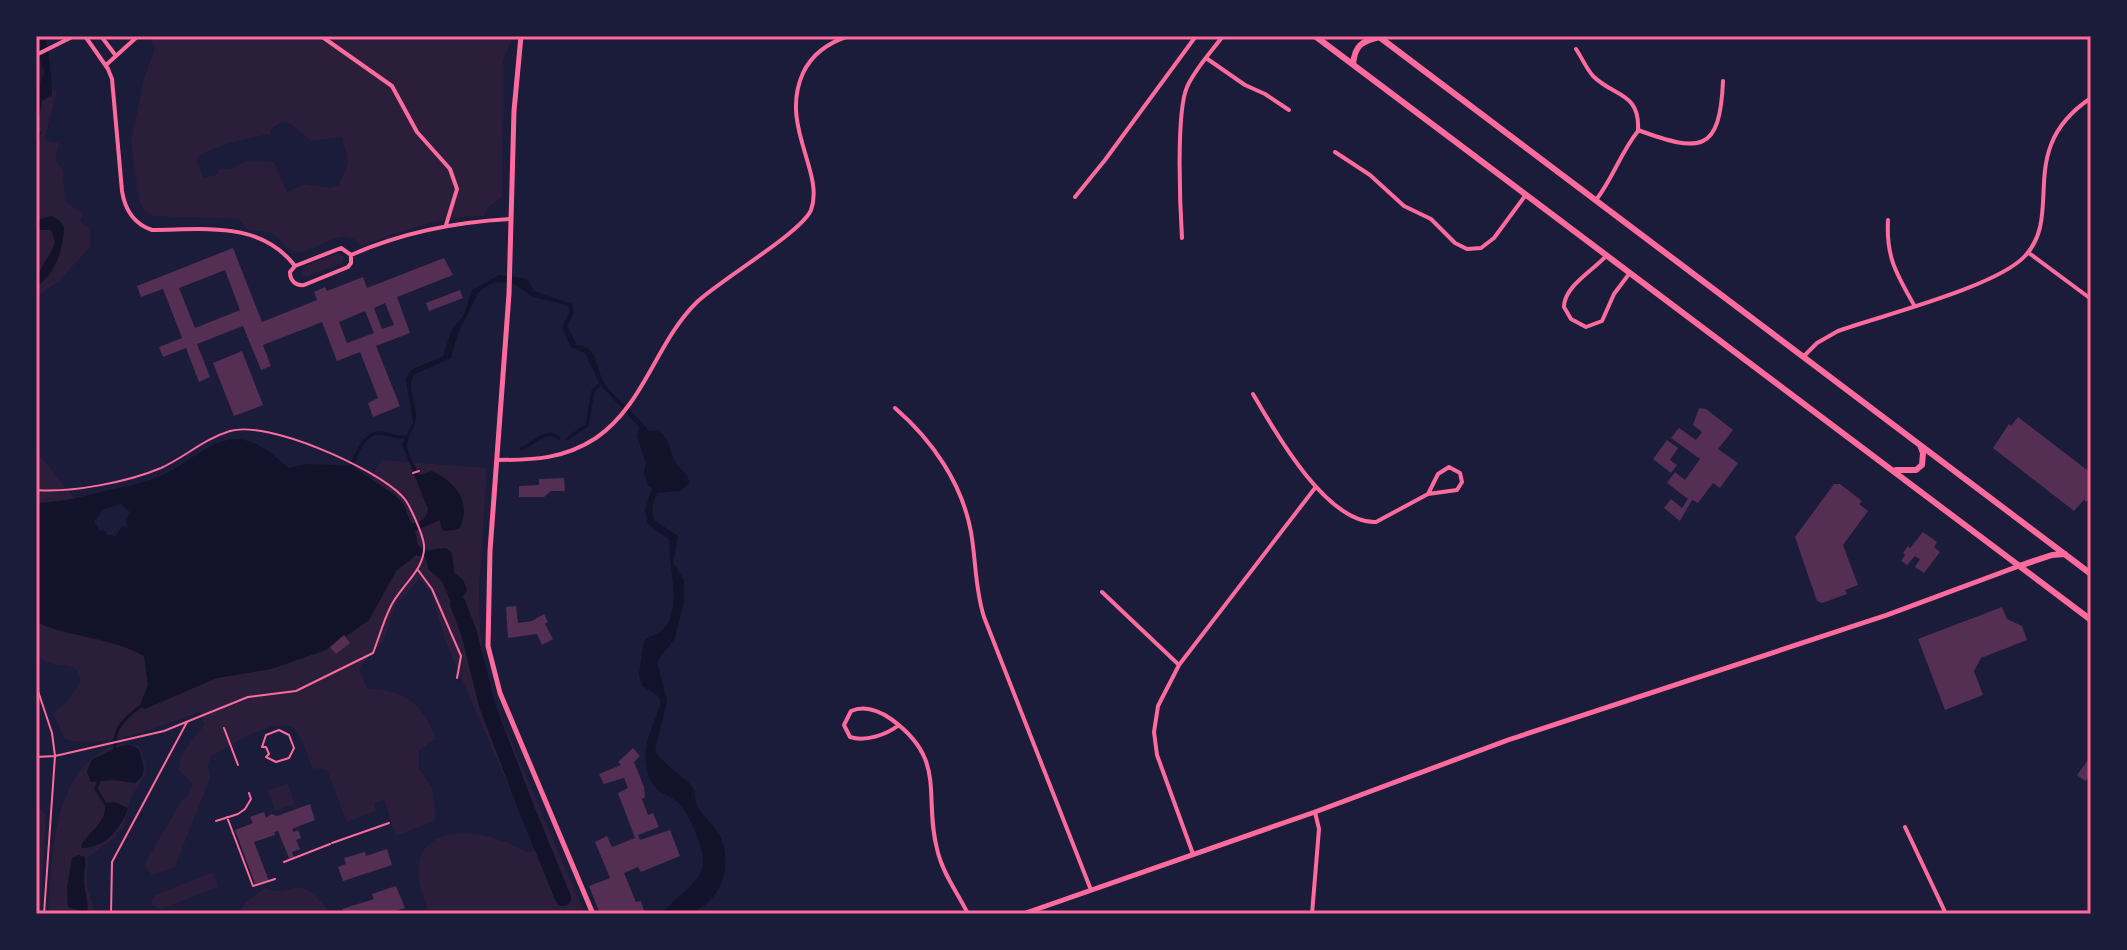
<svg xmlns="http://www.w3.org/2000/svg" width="2127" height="950" viewBox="0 0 2127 950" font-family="Commissioner,sans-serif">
  <rect width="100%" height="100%" fill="#1b1b3a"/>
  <path fill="#2a1e3b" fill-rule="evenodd" d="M150,36H513L503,61L502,198L489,206L484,216C442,216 400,231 361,246C343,222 319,252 298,252C288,252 281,239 273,234C265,231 256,231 248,230L238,219L153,216L144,210L139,201L131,141L144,79L155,48ZM281,122L291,124L311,141L342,137L348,163L339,185L330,188L305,184L287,192L274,162L246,161L230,169H221L216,175L203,178L196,158C218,144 245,139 270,134L271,129Z
    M36,85L57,92L44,140L59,143L55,161L63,170L65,201L83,214L80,222L89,226L91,246L59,281L36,297Z
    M339,253L344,257L342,263L306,277L300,274L305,266Z
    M36,451L75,499L36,503Z
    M382,460L487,468L479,590L480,627L486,682L585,914H430C388,826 468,817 528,853L536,849L446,643L431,593L419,579L396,605L384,640L359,668L367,688C407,692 421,701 436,739L419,750V769L432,787L436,820L396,836L384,799L374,803L376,811L347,822L327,770L312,768C308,757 304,741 297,732C282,711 228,747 210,757L208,766L210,778L175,867L152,875L144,865L182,800L188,796L193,785L179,770L181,755L204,725L200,712C157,726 110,750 64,739L54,712L68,701L81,680C76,660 65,668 49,663C48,663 38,656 37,656L36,622C60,633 130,642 144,656C153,665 147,694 140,703L150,707L184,690L217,678L271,669L326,650L369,620L386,585L396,571L416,555L425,556L429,570L442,581L451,602L458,604L467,592L463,580L454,572L451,552C441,544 430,552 419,549C409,510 405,501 370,479Z
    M121,744L139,746L146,763L145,775L130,799L124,826L115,837L88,857L87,886L94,911L93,914H49C51,858 52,760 121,744Z
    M287,783L295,804L275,811L268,791Z
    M36,806L46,814L41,914H36Z
    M213,872L218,887L161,909L152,905L151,900L155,895Z
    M265,888C287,896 288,885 302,888C312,890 325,906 331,914H238L246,902Z"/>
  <path fill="#12122b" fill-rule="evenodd" d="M36,36H45C49,56 52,74 52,95L42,101L37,130L41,132L36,154V91L45,73L36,51Z
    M51,216L59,220L64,227C63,251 56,273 36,287C36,269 50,259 55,242L51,230H36V220Z
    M499,275L527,279L534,291L572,304L574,312L567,326L577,345C599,347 595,369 605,384C618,402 636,414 649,431C670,429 668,449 675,462C680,470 688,472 689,482L681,491L657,493L652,507L654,520L678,536L673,563L684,580V602L675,638L657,662L667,701L655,750C663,766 687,777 694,790C695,793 695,800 696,803C701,816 715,824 721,838C733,869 720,904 687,914C680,916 669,914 662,914C674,898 696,887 702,868C707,855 692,821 684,810C671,789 651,799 646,765C643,740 655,725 661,701L657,695L642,686L639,674L644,641C650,635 660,634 665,627C683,603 667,566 670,540L647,523L645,510L652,488L648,486L644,473L646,463L637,436L639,427L600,384L585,353L571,347L562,327L570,311L567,305L533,297L514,284L495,282L487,286L478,293L457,336L451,358L415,374C405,385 416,401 416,416C416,427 407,436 407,446C408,456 415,466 420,475L432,471C456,482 473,504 459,529L444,531L441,528L440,520L415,531L418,546L427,551L446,548L452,553L454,572L463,580L467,589L458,604L451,602L442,581L429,570L425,557L416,555L396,571L369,620L326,650L271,669L217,678L145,709L140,706L148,685L144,656C111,637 71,638 36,622V503C62,503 85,496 110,490C130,486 149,482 169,472C190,461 210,441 235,439C255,438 276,457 289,468L307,464L351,466L395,495L404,505L411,523C421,524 426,518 428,509L402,444L413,423L406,379L411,370L443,356L452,329L464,315L472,290ZM121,504L130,512L126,521L128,528L122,526L116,536L107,535L106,532L99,530L94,521L104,509Z
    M130,745L138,748C143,761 149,774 135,783L113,780L91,782L87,772L91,760L120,746Z
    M114,802L128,808C121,829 105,848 82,848L81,846C90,829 107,824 105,803Z
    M79,855L85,857C86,865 84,870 84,878C84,891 89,900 87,913L68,907L67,887L72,858Z"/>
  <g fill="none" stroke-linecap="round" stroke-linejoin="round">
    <path stroke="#12122b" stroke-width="3" d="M567,439L587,425L593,391L601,383
      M521,449C534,444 546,427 559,438
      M351,466C357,454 364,432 380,433C390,434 396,438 405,437
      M115,750C113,729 123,719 140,707
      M99,780L96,789L106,805"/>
    <path stroke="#12122b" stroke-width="16" d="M458,604L469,633L487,705L525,805L563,898"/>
  </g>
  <path fill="#542f53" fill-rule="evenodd" d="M233,248L262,322L317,300L314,292L325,287L327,291L363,277L367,288L444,258L453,275L397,297L410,333L376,346L400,406L373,417L368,403L378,398L360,352L337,361L322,322L263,345L271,366L261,370L243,326L197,344L210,377L199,382L186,348L163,357L159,347L182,338L181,335L163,289L141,297L137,286ZM225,270L240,310L195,328L179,288ZM385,303L394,325L382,329L374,308ZM365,311L374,333L347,343L339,322Z
    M460,290L463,298L429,311L426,303Z
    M242,351L263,405L234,416L213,363Z
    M1699,408L1706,409L1733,430L1718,449L1738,463L1720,488L1713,483L1698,503L1692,500L1680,521L1664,508L1671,499L1682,508L1688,499L1667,483L1675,472L1685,480L1700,459L1671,438L1679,428L1696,440L1702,432L1693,425Z
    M2018,417L2091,473V496L2086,502L2084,500L2074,511L1993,448L2009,424L2011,426Z
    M1667,440L1678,448L1670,460L1677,465L1671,473L1653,459Z
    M564,478L565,491H551L544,497H519V486L539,485V479Z
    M1834,484H1840L1862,501L1859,504L1868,511L1843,545L1858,585L1845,590L1847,594L1822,603L1817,601L1795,537Z
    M1923,532L1937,542L1934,547L1940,552L1924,573L1915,567L1920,559L1915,556L1907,565L1901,561L1905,555L1903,553L1908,546L1910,548Z
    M516,606L518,623L532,621L544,614L548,622L545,624L553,639L542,645L537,634L508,638L506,607Z
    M2002,607L2007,619L2022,626L2027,640L1981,658L1974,671L1983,695L1945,710L1918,639Z
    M344,635L350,643L336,654L330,647Z
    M633,748L640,756L634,762L644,787L645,797L642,799L648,815L653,813L659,827L638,835L640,840L670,830L680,856L641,872L638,867L624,873L636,902L641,901L644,911L637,914H600L589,886L610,878L595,842L607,836L612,847L635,838L618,793L628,788L624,778L604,784L599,774L621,765L618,762Z
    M2091,756V782L2087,779L2085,781L2077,775Z
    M310,804L315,820L292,829L294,832L298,830L301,838L296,840L300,849L292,852L294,857L289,858L278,831L274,832L275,835L254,842L269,881L255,884L235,830L253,823L250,817L264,812L266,818L271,814L277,816Z
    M387,849L392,865L343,881L338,867L346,864L344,858L365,852L366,856Z
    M396,886L405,908L385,914H344L342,909L374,899L372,894Z"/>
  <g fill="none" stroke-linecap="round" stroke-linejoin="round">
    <path stroke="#ff6b9d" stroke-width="2" d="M413,473L419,471
      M36,490C71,493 128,482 161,468C185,457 204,439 230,431C268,420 375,468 402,496C409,502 423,535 424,545C426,570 399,587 390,608C383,622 379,638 373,653L296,691L248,697L164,731L55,756L36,757
      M418,570L432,589L461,656L457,678
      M36,685L52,733L55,756L44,914
      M224,728L238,765
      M279,730L289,735L294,748L289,758L276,762L266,757L269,754L266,747H262L266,735Z
      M227,817L253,886L275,879
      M216,821L238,814L245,809L251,799L249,793
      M332,843L389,823
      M284,862L330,844
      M111,914L112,862L187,722"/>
    <path stroke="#ff6b9d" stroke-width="4" d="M85,36L108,69L112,79L122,191C125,210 134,224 152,230C203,230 260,220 295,266
      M101,36L116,56
      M321,36L392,86L417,132L450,169L457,189L446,225
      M1576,49C1582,58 1586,68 1593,76C1614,97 1640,92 1638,130
      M36,55L74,36
      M1206,58L1245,85L1265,94L1289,110
      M106,65L138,36
      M1638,130C1700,153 1720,153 1723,81
      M1335,152L1370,175L1404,206L1431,219L1455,243L1467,249L1481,248L1494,238L1525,196
      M1075,197L1105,160L1196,36
      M1596,200C1613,178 1621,152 1638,131
      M1888,220C1886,257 1896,273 1914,305
      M1182,238C1180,207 1176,112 1187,87C1195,69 1211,52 1223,36
      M341,248L351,255V263L348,267L304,285C296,286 290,281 290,272L295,266Z
      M2029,253L2091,299
      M351,255C403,232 455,222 510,219
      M1607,255C1593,271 1564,286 1564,307L1571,319L1586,327L1602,321L1614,294L1629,274
      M1803,357L1817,343L1838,331C1883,315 1996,287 2025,256C2065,213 2014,149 2091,98
      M1253,394C1275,432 1327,524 1376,522L1428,494L1457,490L1462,482L1460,473L1449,467L1438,474L1428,494
      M895,408C932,440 962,483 971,532C976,561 975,589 984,617L1091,890
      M497,460C534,460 564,459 596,438C645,404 656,342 697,302C720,280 802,232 811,210C825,172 779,126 803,73C812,54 830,42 849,36
      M1102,592L1179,665
      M899,725C886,735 865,742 850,737L844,725L851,711C865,705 878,710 891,719C949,761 922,796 938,853C944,876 958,893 968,914
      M1905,827L1946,914
      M1193,854L1157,755L1154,732L1158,706L1179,665L1315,488
      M1312,914L1319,829L1315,812"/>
    <path stroke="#ff6b9d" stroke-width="5" d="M521,36L514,111L509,294L490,551L488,646L500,693L593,914
      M1023,914L1315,812L1508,740L1887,615L2019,566"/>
    <path stroke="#ff6b9d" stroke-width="6" d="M1315,36L2091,620
      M1378,36L2091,574
      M1353,64C1355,45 1362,41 1380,37
      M1896,470H1916L1922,465L1923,453L1920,445
      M2019,566L2052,555L2065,554"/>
  </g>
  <rect width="2127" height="950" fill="none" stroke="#1b1b3a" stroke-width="76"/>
  <rect x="38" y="38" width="2051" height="874" fill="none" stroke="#ff6b9d" stroke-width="3"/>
</svg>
